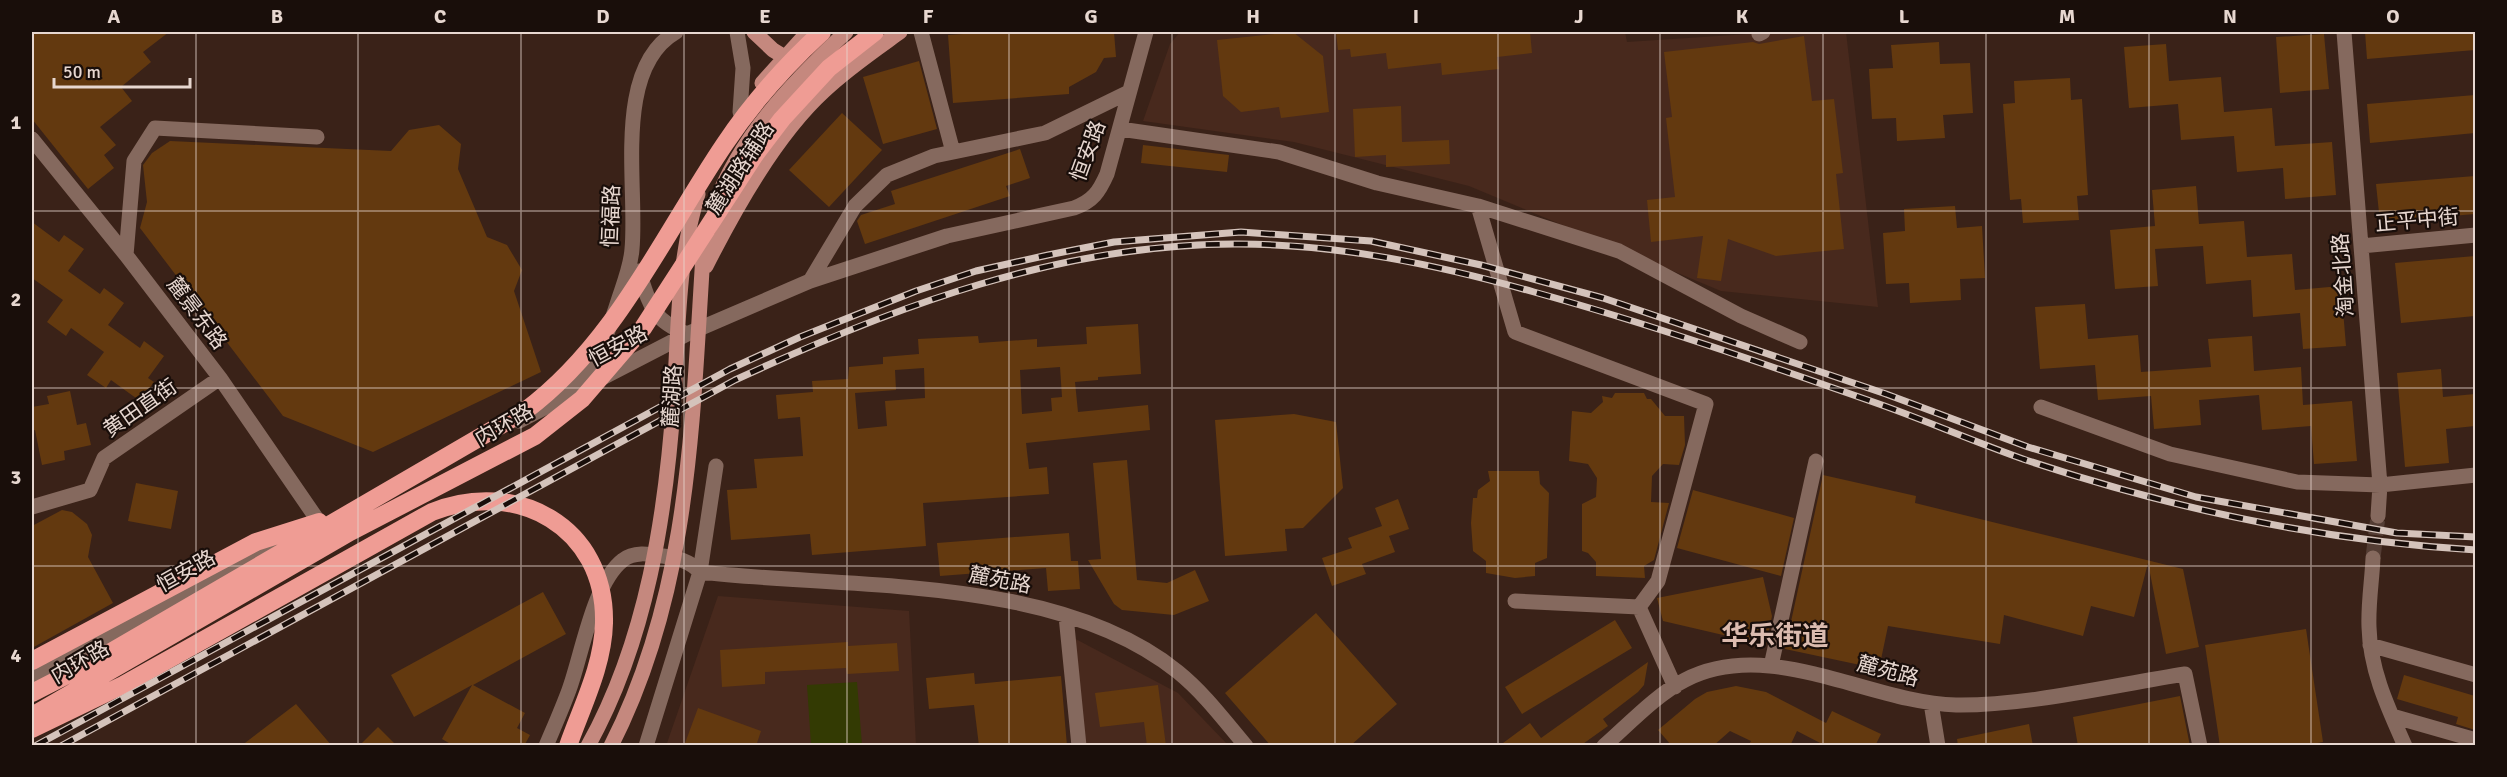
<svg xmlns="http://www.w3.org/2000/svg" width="2507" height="777" viewBox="0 0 2507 777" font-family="Signika,'Noto Sans SC',sans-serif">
  <rect width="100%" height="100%" fill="#3a2218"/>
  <path fill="#48291d" d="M1180,32H1625L1627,42L1779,32H1846L1878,307L1721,291L1469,186L1294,142L1143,121L1170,44Z
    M718,596L909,611L916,745L666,746Z
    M1068,635L1178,693L1228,745H1073Z"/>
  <path fill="#333a03" d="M857,682L862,745H811L807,685Z"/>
  <path fill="#63390f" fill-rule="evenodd" d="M37,32H169L143,52L151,62L121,87L132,101L100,127L116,145L104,155L114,168L88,189L32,119V36Z
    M993,32H1114L1116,57L1104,58L1096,72L1069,87V94L953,103L948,35Z
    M1293,32L1323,56L1329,112L1281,118L1279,107L1241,112L1223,96L1217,40Z
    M1336,32H1530L1532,53L1497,57L1499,69L1442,75L1441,63L1388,69L1386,53L1351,57L1350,49L1338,50Z
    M2365,32H2475V50L2367,59Z
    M2324,34L2329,89L2280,93L2276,37Z
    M1804,36L1812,101L1834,99L1843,173L1836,174L1844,249L1776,256L1728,239L1721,281L1697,278L1703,236L1651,242L1647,200L1675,197L1666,118L1672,117L1664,52L1753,42L1759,44Z
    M1939,42L1940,64L1970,63L1973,113L1943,115L1945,138L1897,141L1896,118L1872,119L1869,69L1893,68L1891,45Z
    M2166,44L2169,81L2221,77L2224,112L2272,108L2275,146L2332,142L2336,195L2285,199L2283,168L2237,172L2234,136L2181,140L2178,104L2129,108L2124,47Z
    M919,61L937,129L883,144L863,77Z
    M2070,78L2071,100L2082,99L2088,195L2077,196L2079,220L2023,223L2021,199L2010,200L2003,104L2015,103L2014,81Z
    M2475,95V133L2370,143L2367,104Z
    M1401,106L1402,142L1449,140L1450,164L1386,167V155L1355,157L1353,109Z
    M842,113L882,150L829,207L789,170Z
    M439,125L461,144L458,169L487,237L507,245L522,270L514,291L541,372L373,452L283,416L140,228L147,202L143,165L152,153L170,141L391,151L409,130Z
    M1143,145L1229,155L1227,172L1141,163Z
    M1020,149L1030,178L1006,186L1010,196L865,244L857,221L861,215L895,204L891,191Z
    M2475,176V214L2380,222L2376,184Z
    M2196,186L2199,224L2244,221L2247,257L2292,254L2295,290L2341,286L2346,346L2303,349L2300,313L2253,317L2251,280L2206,284L2203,246L2155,249L2158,286L2115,289L2110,230L2155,226L2152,190Z
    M1955,206L1957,228L1982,226L1985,278L1960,279L1961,300L1910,303L1909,283L1886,284L1883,233L1905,231L1904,209Z
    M32,222L59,242L64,235L84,249L68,271L100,294L104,288L124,303L108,325L140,348L144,341L164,356L148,378L154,382L140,401L111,380L106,388L87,375L104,352L71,328L66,336L47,322L63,300L32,278Z
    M2475,256V316L2401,323L2395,263Z
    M2085,304L2088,339L2138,335L2141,372L2211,367L2208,339L2252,336L2254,371L2301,367L2303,405L2352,401L2357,461L2314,464L2311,426L2262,430L2259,395L2199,400L2201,425L2154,429L2151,396L2098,400L2095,365L2040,369L2035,307Z
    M1138,324L1141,374L1098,377V380L1075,382L1078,412L1148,405L1150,430L1026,443L1029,469L1047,467L1049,494L923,503L926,546L812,555L810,534L731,540L727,490L757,488L754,459L803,456L800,417L778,419L776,395L813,392L812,381L848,379L849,367L883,364V357L919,354L918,339L978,336L979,343L1037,339V347L1087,344L1086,327ZM1060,367L1062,397L1051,398L1052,411L1022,414L1020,370ZM924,368L925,398L885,401L887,426L858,429L855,393L896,390L895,370Z
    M2441,369L2443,397L2475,394V426L2446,429L2449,463L2405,467L2397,373Z
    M70,391L77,425L86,423L91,445L64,451L65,460L42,465L35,430L32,431V407L49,404L47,396Z
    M1615,393H1644L1647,399H1651L1665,416H1684L1685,445L1679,465L1663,464L1652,476L1651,502L1669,503L1654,560L1644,566L1645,578L1596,576V562L1588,553L1582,551V504L1596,497L1597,478L1588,464L1569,461L1572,411L1591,413L1603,402L1602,396L1612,398Z
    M1294,414L1336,422L1343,488L1303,528L1285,529L1287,551L1225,556L1215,420Z
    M1127,460L1137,580L1167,583L1195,570L1209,601L1174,615L1122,610L1114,604L1108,594L1088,560L1101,559L1093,463Z
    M1488,471H1539L1540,484L1549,493L1547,558L1535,563V576L1515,578L1486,573V561L1473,551L1471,523L1473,498H1477L1478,490L1490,481Z
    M1823,475L1916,496L1915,503L2183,569L2199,647L2166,654L2148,563L2134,617L2091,606L2083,636L2004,615L2000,644L1888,626L1879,669L1785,649Z
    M136,483L178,491L171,529L128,521Z
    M1693,490L1794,518L1781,576L1677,548Z
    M1398,499L1409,529L1389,536L1395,552L1362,564L1366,574L1332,586L1322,558L1352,548L1348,538L1382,526L1375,508Z
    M62,510L72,512L87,524L92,535L88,557L113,603L32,648V526Z
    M1069,533L1071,561H1078L1080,589L1048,591L1046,568L940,576L937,543Z
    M1763,577L1772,616L1766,645L1663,621L1657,598Z
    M543,592L566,634L473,685L525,713L517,728L530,735L524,746H454L442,739L472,685L414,717L391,675Z
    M1316,613L1397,704L1350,746H1271L1225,693Z
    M1615,620L1632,648L1522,714L1505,687Z
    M2306,629L2323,742L2301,746H2220L2205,645Z
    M848,642V646L897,643L899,671L847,674L846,668L765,672V684L722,687L720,650Z
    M1648,662L1644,685L1638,692L1603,719L1608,726L1580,746H1499L1530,723L1541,738Z
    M974,673L975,684L1061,676L1067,746H979L974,705L929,709L926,678Z
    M2404,675L2475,696V730L2456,724L2458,717L2397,699Z
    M1158,685L1166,746H1147L1144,722L1100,727L1095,693Z
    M1736,686L1766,692L1826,723L1832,711L1881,734L1875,746H1826L1797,731L1790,746H1748L1751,741L1730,731L1713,746H1672L1658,730L1695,699L1707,692Z
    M2180,696L2190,746H2078L2073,717Z
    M296,704L332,746H241Z
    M698,708L761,731L756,746H684Z
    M2029,724L2033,746H1958L1957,739Z
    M378,727L397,746H359Z"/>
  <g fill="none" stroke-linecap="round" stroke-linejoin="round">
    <path stroke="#543d34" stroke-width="15" stroke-dasharray="15 8" stroke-linecap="butt" d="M2373,558L2378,516"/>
    <path stroke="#85695e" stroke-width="15" d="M737,32L743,68L740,112
      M921,32L953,152
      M2344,32L2380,485L2378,516
      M1759,34L1763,32
      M1120,129L1279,152L1377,183L1478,206L1619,251L1741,316L1800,342
      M32,139L126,255L220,378L319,522
      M1478,206L1515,332L1706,404L1658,581L1639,607
      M2361,246L2476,235
      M126,255L134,161L155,128L317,137
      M639,271C650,306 652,320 687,334
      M810,281L855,206L887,175L934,156L1045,133L1129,92
      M572,390C601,357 606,338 619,298C624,283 631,265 632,249C638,187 612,69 676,32
      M2041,407L2170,454L2297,482L2380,485L2476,475
      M519,421L687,334L810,281L947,236L1074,208C1093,201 1099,192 1107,174L1146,32
      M32,507L90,490L104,458L220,378
      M2373,558C2372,581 2368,604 2369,627C2370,670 2388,708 2405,746
      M700,572C847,589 1057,574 1178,672C1204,693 1224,720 1246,746
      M1515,601L1639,607
      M1639,607L1675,687
      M1066,616L1079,746
      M2370,645L2476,675
      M1771,666L1816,461
      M32,677L294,535
      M1931,703L1938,746
      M2392,716L2476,740
      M546,746C554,727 562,709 569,690C582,655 593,583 623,560C634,551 650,554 663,556C677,558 690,561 700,572
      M646,746L700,572L716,466
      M1604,746C1628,725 1657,694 1685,680C1770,636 1870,703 1956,705C2027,706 2114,685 2185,674L2200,746"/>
    <path stroke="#c5887e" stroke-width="15" d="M754,32L773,50L791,61
      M762,83L808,32
      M714,208C738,138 793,82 846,32
      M706,266C735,209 776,135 824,91C847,69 875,50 900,32
      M588,746C647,640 666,514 674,396C679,325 677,263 698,194
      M611,746C690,591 692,424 703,255L707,231"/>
    <path stroke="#ef9c94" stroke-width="18" d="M32,661L256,542L319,522
      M32,693L104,656L525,411C616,343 662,237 724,145C752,103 785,66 822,32
      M32,716L350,532L535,436L582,399L643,328L754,156L782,119L829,68L875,32
      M32,729L123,685L432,512C517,478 606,527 604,623C603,666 582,706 568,746"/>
    <g stroke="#d4c3bb" stroke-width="7">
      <path id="rail" d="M35,746L730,369L800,337L916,291L976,271L1048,255L1114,242L1241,232L1371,241L1481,265L1603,298L1886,394L2028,447L2196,497L2397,533L2476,537
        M61,746L735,380C893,307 1062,243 1239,244C1339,244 1438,265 1534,292C1650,324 1765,364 1879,404C1927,421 1975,442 2023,459C2169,508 2322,541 2476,550"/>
    </g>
    <use href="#rail" stroke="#190e0a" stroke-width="4.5" stroke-dasharray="14" stroke-linecap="butt"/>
  </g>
  <path fill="none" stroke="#e7d7d0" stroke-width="1.5" stroke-opacity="0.55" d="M196,32V746M358,32V746M521,32V746M684,32V746M847,32V746M1009,32V746M1172,32V746M1335,32V746M1498,32V746M1660,32V746M1823,32V746M1986,32V746M2149,32V746M2311,32V746M32,211H2476M32,388H2476M32,566H2476"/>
  <g text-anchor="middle" stroke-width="4.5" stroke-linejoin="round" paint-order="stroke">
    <g font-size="21" fill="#e7d7d0" stroke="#190e0a">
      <text transform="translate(1088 151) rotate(-70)" y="7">恒安路</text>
      <text transform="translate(740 168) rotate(-57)" y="7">麓湖路辅路</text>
      <text transform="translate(611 216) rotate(-88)" y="7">恒福路</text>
      <text transform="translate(2417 220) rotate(-5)" y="7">正平中街</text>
      <text transform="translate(2343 275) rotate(-94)" y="7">淘金北路</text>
      <text transform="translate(197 313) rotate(53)" y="7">麓景东路</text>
      <text transform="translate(618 346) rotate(-28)" y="7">恒安路</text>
      <text transform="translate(672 396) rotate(-87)" y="7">麓湖路</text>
      <text transform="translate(140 408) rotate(-35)" y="7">黄田直街</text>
      <text transform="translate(504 425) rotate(-30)" y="7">内环路</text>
      <text transform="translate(186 571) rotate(-29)" y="7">恒安路</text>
      <text transform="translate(1000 580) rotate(11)" y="7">麓苑路</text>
      <text transform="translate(80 662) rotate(-30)" y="7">内环路</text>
      <text transform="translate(1888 671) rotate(15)" y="7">麓苑路</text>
    </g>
    <g font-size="27" font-weight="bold" fill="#dbbbaf" stroke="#190e0a">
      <text x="1775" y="645">华乐街道</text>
    </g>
  </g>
  <rect width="2507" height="777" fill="none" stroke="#190e0a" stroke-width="66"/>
  <path d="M54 78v9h136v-9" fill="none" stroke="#e7d7d0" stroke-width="3"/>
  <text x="63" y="78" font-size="18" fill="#e7d7d0" stroke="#190e0a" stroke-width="4.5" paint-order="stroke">50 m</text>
  <rect x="33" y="33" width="2441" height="711" fill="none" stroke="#e7d7d0" stroke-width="2"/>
  <g font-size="20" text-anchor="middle" font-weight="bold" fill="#e7d7d0">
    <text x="114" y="23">A</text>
    <text x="277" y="23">B</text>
    <text x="440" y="23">C</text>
    <text x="603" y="23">D</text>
    <text x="765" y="23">E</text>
    <text x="928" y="23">F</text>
    <text x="1091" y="23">G</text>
    <text x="1253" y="23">H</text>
    <text x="1416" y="23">I</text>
    <text x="1579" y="23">J</text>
    <text x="1742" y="23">K</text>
    <text x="1904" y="23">L</text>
    <text x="2067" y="23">M</text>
    <text x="2230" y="23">N</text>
    <text x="2393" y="23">O</text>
    <text x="16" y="129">1</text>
    <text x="16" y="306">2</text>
    <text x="16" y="484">3</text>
    <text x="16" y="662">4</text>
  </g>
</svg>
